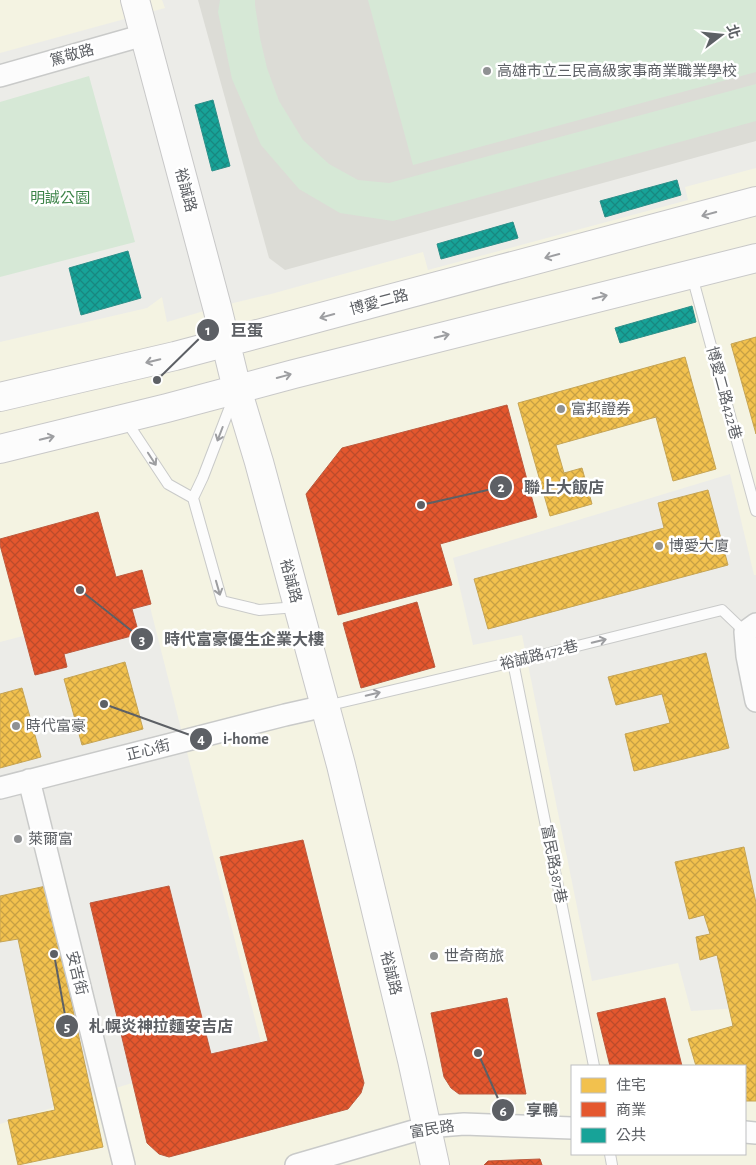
<svg xmlns="http://www.w3.org/2000/svg" width="756" height="1165" viewBox="0 0 756 1165" font-family="'Alegreya Sans','Noto Sans TC',sans-serif">
  <defs>
    <pattern id="homes-cross-hatch" width="8" height="8" patternUnits="userSpaceOnUse" patternTransform="scale(1.25)"><rect width="8" height="8" fill="#f2c14e"/><path d="M0 0l8 8M0 8l8-8" fill="none" stroke="#c7a044"/></pattern>
    <pattern id="shops-cross-hatch" width="8" height="8" patternUnits="userSpaceOnUse" patternTransform="scale(1.25)"><rect width="8" height="8" fill="#e4572e"/><path d="M0 0l8 8M0 8l8-8" fill="none" stroke="#bc4b2b"/></pattern>
    <pattern id="public-cross-hatch" width="8" height="8" patternUnits="userSpaceOnUse" patternTransform="scale(1.25)"><rect width="8" height="8" fill="#17a398"/><path d="M0 0l8 8M0 8l8-8" fill="none" stroke="#188880"/></pattern>
  </defs>
  <rect width="100%" height="100%" fill="#ecece8"/>
  <path fill="#f4f3e2" fill-rule="evenodd" d="M0,0H162L165,8L0,53Z
    M756,168V575H754L730,474L453,558L473,645L522,635L592,981L678,963L691,1011L756,1007V1165H0V1124L261,1043L149,603L0,642V342L147,308L162,297L167,322L217,307L271,294L423,252L428,270L688,200L685,187ZM572,1066H745V1154H572Z"/>
  <path fill="#dcdcd6" d="M198,0H756V141L285,270L269,258Z"/>
  <path fill="#d6e8d6" d="M220,0H255V5L260,38L267,68L279,101L303,140L329,164L358,180L389,183L756,84V121L393,221L340,213L299,189L261,145L232,79L218,12Z
    M368,0H756V72L413,165Z
    M89,76L135,242L0,277V102Z"/>
  <path fill="url(#homes-cross-hatch)" stroke="#c5a455" d="M756,337V434L731,344Z
    M685,357L716,469L673,481L656,417L556,445L564,473L582,468L592,504L550,516L518,403Z
    M708,490L728,565L488,629L474,579L664,528L658,503Z
    M706,653L729,748L634,771L625,734L670,723L662,694L616,705L608,677Z
    M125,662L143,729L82,745L64,679Z
    M22,688L41,757L0,768V694Z
    M744,847L756,903V1101H745V1066H696L688,1039L733,1026L717,955L700,960L696,937L710,934L704,915L689,919L675,862Z
    M46,886L103,1147L18,1165L8,1120L55,1110L18,939L0,942V896Z"/>
  <path fill="url(#shops-cross-hatch)" stroke="#bc5a3e" d="M507,405L537,517L440,544L452,585L338,615L306,494L342,448Z
    M98,512L116,577L142,570L151,604L132,609L139,634L64,654L67,667L35,675L0,545V539Z
    M417,602L435,667L361,688L343,623Z
    M303,840L364,1083L361,1093L348,1109L169,1157L159,1154L147,1143L90,903L169,886L211,1054L268,1041L220,857Z
    M507,998L526,1094H459L451,1088L444,1077L431,1013Z
    M665,998L682,1066H610L597,1013Z
    M540,1159L542,1165H484L488,1161Z"/>
  <path fill="url(#public-cross-hatch)" stroke="#2c8f89" d="M213,100L230,166L212,171L195,105Z
    M677,180L681,195L605,217L600,201Z
    M513,222L518,238L441,259L437,244Z
    M128,251L141,298L81,315L69,268Z
    M692,306L696,322L620,343L615,328Z"/>
  <g fill="none" stroke-linecap="round" stroke-linejoin="round">
    <g stroke="#c9cac9" stroke-width="12">
      <path id="lane" d="M692,276L756,511
        M233,399L203,477L193,498L222,601L259,610L297,607
        M125,419L168,484L193,498
        M513,662L594,1066
        M326,706L513,662L722,610L745,632
        M610,1154L612,1165"/>
    </g>
    <g stroke="#c9cac9" stroke-width="24">
      <path id="street" d="M0,76L144,35
        M756,624L745,632L747,656L756,701
        M29,780L124,1165
        M0,788L285,715L325,706
        M745,1132L756,1133
        M296,1165L427,1127L464,1124L572,1128"/>
    </g>
    <g stroke="#c8c8c8" stroke-width="30">
      <path id="secondary" d="M135,0L217,307L237,389L259,462L341,765L412,1060L435,1165
        M0,397L175,356L756,201
        M0,449L167,408L294,374L756,258"/>
    </g>
    <use href="#lane" stroke="#fcfcfc" stroke-width="10"/>
    <use href="#street" stroke="#fcfcfc" stroke-width="21"/>
    <use href="#secondary" stroke="#fcfcfc" stroke-width="28"/>
  </g>
  <defs><path id="oneway-shaft" d="M-6 0H5M1.5-3L5.5 0L1.5 3" fill="none" stroke-width="1.6" stroke-linecap="round" stroke-linejoin="round" transform="scale(1.25)"/></defs>
  <g stroke="#9d9ea1">
    <use href="#oneway-shaft" transform="translate(709 214) rotate(165)"/>
    <use href="#oneway-shaft" transform="translate(552 256) rotate(165)"/>
    <use href="#oneway-shaft" transform="translate(600 297) rotate(-14)"/>
    <use href="#oneway-shaft" transform="translate(327 316) rotate(165)"/>
    <use href="#oneway-shaft" transform="translate(442 336) rotate(-14)"/>
    <use href="#oneway-shaft" transform="translate(153 361) rotate(167)"/>
    <use href="#oneway-shaft" transform="translate(284 376) rotate(-15)"/>
    <use href="#oneway-shaft" transform="translate(220 434) rotate(111)"/>
    <use href="#oneway-shaft" transform="translate(47 438) rotate(-14)"/>
    <use href="#oneway-shaft" transform="translate(152 459) rotate(57)"/>
    <use href="#oneway-shaft" transform="translate(218 588) rotate(74)"/>
    <use href="#oneway-shaft" transform="translate(599 641) rotate(-14)"/>
    <use href="#oneway-shaft" transform="translate(373 694) rotate(-13)"/>
  </g>
  <g fill="#8f9193" stroke="#fff" stroke-width="2">
    <circle cx="487" cy="71" r="5"/>
    <circle cx="561" cy="409" r="5"/>
    <circle cx="659" cy="546" r="5"/>
    <circle cx="16" cy="726" r="5"/>
    <circle cx="18" cy="839" r="5"/>
    <circle cx="434" cy="956" r="5"/>
  </g>
  <g text-anchor="middle" stroke-width="5" stroke-linejoin="round" paint-order="stroke">
    <g font-size="15" fill="#5d6065" stroke="#fff">
      <text transform="translate(72 55) rotate(-16)" y="5">篤敬路</text>
      <text transform="translate(186 190) rotate(75)" y="5">裕誠路</text>
      <text transform="translate(379 302) rotate(-15)" y="5">博愛二路</text>
      <text transform="translate(724 393) rotate(75)" y="5">博愛二路422巷</text>
      <text transform="translate(291 581) rotate(75)" y="5">裕誠路</text>
      <text transform="translate(539 655) rotate(-14)" y="5">裕誠路472巷</text>
      <text transform="translate(148 750) rotate(-14)" y="5">正心街</text>
      <text transform="translate(554 864) rotate(79)" y="5">富民路387巷</text>
      <text transform="translate(77 973) rotate(76)" y="5">安吉街</text>
      <text transform="translate(391 973) rotate(76)" y="5">裕誠路</text>
      <text transform="translate(432 1129) rotate(-9)" y="5">富民路</text>
    </g>
    <g font-size="15" fill="#5d6065" stroke="#fff" text-anchor="start">
      <text x="497" y="76">高雄市立三民高級家事商業職業學校</text>
      <text x="571" y="414">富邦證券</text>
      <text x="669" y="551">博愛大廈</text>
      <text x="26" y="731">時代富豪</text>
      <text x="28" y="844">萊爾富</text>
      <text x="444" y="961">世奇商旅</text>
    </g>
    <g font-size="15" fill="#3d8449" stroke="#fff">
      <text x="60" y="203">明誠公園</text>
    </g>
  </g>
  <path fill="none" stroke="#5d6065" stroke-width="2" d="M157 380L208 330M421 505L501 487M80 590L142 639M104 704L201 739M54 954L67 1026M478 1053L503 1110"/>
  <g fill="#5d6065" stroke="#fff" stroke-width="2">
    <circle cx="157" cy="380" r="5"/>
    <circle cx="421" cy="505" r="5"/>
    <circle cx="80" cy="590" r="5"/>
    <circle cx="104" cy="704" r="5"/>
    <circle cx="54" cy="954" r="5"/>
    <circle cx="478" cy="1053" r="5"/>
    <circle cx="208" cy="330" r="12"/>
    <circle cx="501" cy="487" r="12"/>
    <circle cx="142" cy="639" r="12"/>
    <circle cx="201" cy="739" r="12"/>
    <circle cx="67" cy="1026" r="12"/>
    <circle cx="503" cy="1110" r="12"/>
  </g>
  <g font-size="15" text-anchor="middle" font-weight="bold" fill="#fff">
    <text x="208" y="335">1</text>
    <text x="501" y="492">2</text>
    <text x="142" y="645">3</text>
    <text x="201" y="744">4</text>
    <text x="67" y="1032">5</text>
    <text x="503" y="1116">6</text>
  </g>
  <g font-size="16" text-anchor="middle" font-weight="bold" fill="#5d6065" stroke="#fff" stroke-width="5" stroke-linejoin="round" paint-order="stroke">
    <text x="247" y="336">巨蛋</text>
    <text x="564" y="493">聯上大飯店</text>
    <text x="244" y="645">時代富豪優生企業大樓</text>
    <text x="246" y="744">i-home</text>
    <text x="161" y="1032">札幌炎神拉麵安吉店</text>
    <text x="542" y="1116">享鴨</text>
  </g>
  <rect x="571" y="1065" width="175" height="90" fill="#ffffff" stroke="#bebfc1"/>
  <rect x="581" y="1078" width="25" height="15" fill="#f2c14e" stroke="#bebfc1"/>
  <text x="616" y="1090" font-size="15" fill="#5d6065">住宅</text>
  <rect x="581" y="1102" width="25" height="15" fill="#e4572e" stroke="#bebfc1"/>
  <text x="616" y="1115" font-size="15" fill="#5d6065">商業</text>
  <rect x="581" y="1128" width="25" height="15" fill="#17a398" stroke="#bebfc1"/>
  <text x="616" y="1140" font-size="15" fill="#5d6065">公共</text>
  <g transform="translate(721 35) rotate(74)" stroke="#ffffff" stroke-width="4" paint-order="stroke">
  <path d="M0-4L9 19L0 12L-9 19Z" fill="#5d6065"/>
  <text y="-8" font-size="14" font-weight="bold" text-anchor="middle" fill="#5d6065">北</text>
  </g>
</svg>
